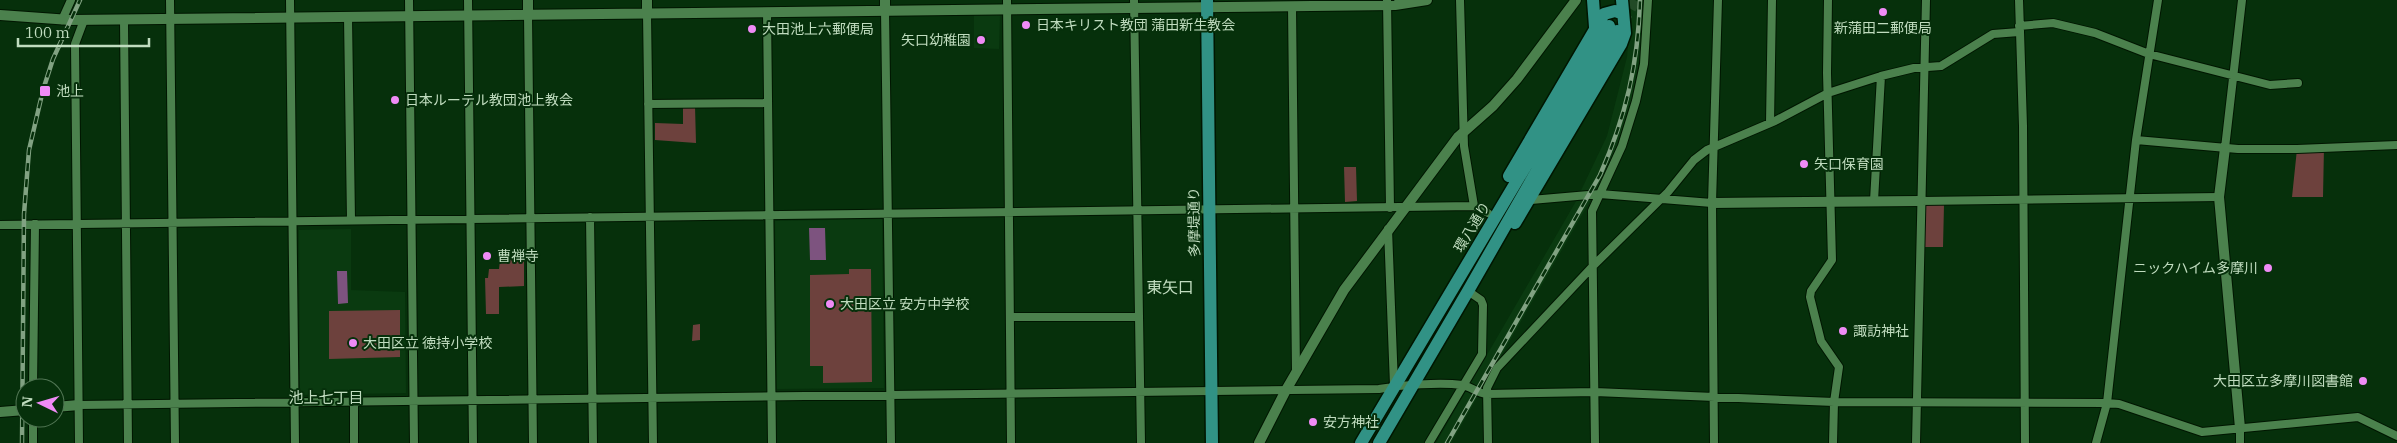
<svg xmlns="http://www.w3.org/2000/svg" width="2397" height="443" viewBox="0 0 2397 443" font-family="'IBM Plex Serif','Noto Sans JP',serif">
  <rect width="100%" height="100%" fill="#06300b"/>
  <path fill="#0a3a10" d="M1632,0H1644L1642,46L1632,99L1616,149L1598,187L1451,443H1436L1575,203L1607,136L1627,57Z
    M974,15H1000L999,49L974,48Z
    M882,219L884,388L777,389L775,221Z
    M351,229V290L405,292L406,393L300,395L299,230Z"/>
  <path fill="#6d413d" d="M695,106L696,143L655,140V123L683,124V107Z
    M2324,147L2323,197H2292L2297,149Z
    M1344,167H1356L1357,201L1345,202Z
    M1924,205H1944L1943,247H1924Z
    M524,259V286L499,287V314H486L485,278H488L489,269H499L500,260Z
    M849,269H871L872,382L823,383V366H810V275L849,274Z
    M400,310V357L329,359V311Z
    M700,324V340L692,341L693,325Z"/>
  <path fill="#7d537f" d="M809,228H825L826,260H810Z
    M337,271H347L348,303L338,304Z"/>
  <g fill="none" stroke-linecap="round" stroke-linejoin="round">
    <path stroke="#224a26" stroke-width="12" stroke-dasharray="12 6" stroke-linecap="butt" d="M1621,24L1635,0"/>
    <g stroke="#001601" stroke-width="10">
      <path id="minor" d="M170,0L175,443
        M290,0L295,443
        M409,0L414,443
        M468,0L473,443
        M1007,0L1011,443
        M1134,0L1141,443
        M1387,0L1390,208
        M1460,0L1464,146L1474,206L1488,213
        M1828,0L1827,73L1832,260L1811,291L1810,297L1821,341L1839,367L1834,402L1833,443
        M2019,0L2023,126L2025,443
        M1292,6L1296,373
        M885,10L891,443
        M767,12L772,443
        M647,13L653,443
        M528,15L533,443
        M348,17L351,220
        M62,20L71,0
        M124,20L128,443
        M2019,26L2053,23L2095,33L2149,54L2270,85L2298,83
        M648,104L768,103
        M1770,123L1772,0
        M2136,140L2238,149H2297L2397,145
        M2225,148L2242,0
        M1531,200L1600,194L1712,203
        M1874,201L1881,76
        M1920,201L2219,197
        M590,217L593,443
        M0,225L1474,206
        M1388,229L1394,385
        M1010,317H1138
        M33,388L35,224
        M79,405L1379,389C1401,385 1440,382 1462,385C1471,386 1477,394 1487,394L1595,392L1834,402L2107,403L2119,404L2202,432L2358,417L2397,436
        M2240,428V443
        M33,443V418
        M79,443L75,44L84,20
        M354,443V402
        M1429,443L1482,354L1483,305L1481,300L1468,291
        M1488,443L1487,388L1497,368L1593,266L1668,192L1694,160L1707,150L1775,121L1828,93L1881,76L1914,68L1941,66L1993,34L2019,32
        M1595,443L1592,211L1622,146L1636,101L1644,64L1648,0
        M1714,443L1712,203L1718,0
        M1916,443L1926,0
        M2096,443L2107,403L2136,140L2158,0"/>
    </g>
    <g stroke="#001601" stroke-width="12">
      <path id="tertiary" d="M528,0V15
        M647,0V13
        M885,10V0
        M0,15L70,20L163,19L1395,5L1427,0
        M2225,148L2219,197L2240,428
        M1712,203L1920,201
        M55,407L79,405
        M0,412L25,410
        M1259,443L1286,390L1344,290L1458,137L1493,106L1517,79L1576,0"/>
    </g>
    <g stroke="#001601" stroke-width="15">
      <path id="primary" d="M1207,0L1212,443
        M1593,0L1595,27
        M1509,176L1604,14L1615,11L1623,14
        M1515,223L1621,44L1625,33L1622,0
        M1361,443L1609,26
        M1379,443L1468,291L1617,31"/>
    </g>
    <use href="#minor" stroke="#4b814d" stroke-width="8"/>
    <use href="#tertiary" stroke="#4b814d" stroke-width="10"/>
    <use href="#primary" stroke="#319285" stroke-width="12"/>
    <g stroke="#81a282" stroke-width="4.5">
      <path id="rail" d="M22,443L24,214L29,150L43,90L53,59L80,0
        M1447,443L1600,175C1626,116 1638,65 1640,0"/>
    </g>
    <use href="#rail" stroke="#06300b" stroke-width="2.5" stroke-dasharray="8" stroke-linecap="butt"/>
  </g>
  <g fill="#ef8bf6" stroke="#06300b" stroke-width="2">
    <circle cx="1883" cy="12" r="5"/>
    <circle cx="1026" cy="25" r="5"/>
    <circle cx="752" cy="29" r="5"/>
    <circle cx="981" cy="40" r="5"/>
    <rect x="39" y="85" width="12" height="12" rx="2.5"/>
    <circle cx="395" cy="100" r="5"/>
    <circle cx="1804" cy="164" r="5"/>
    <circle cx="487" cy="256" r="5"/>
    <circle cx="2268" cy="268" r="5"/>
    <circle cx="830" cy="304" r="5"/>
    <circle cx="1843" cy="331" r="5"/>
    <circle cx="353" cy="343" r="5"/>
    <circle cx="2363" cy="381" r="5"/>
    <circle cx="1313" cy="422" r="5"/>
  </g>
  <g text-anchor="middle" stroke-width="4" stroke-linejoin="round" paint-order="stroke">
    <g font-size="14" fill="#c0dcbf" stroke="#06300b" text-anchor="start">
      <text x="1036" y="30">日本キリスト教団 蒲田新生教会</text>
      <text x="1883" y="33" text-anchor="middle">新蒲田二郵便局</text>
      <text x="762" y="34">大田池上六郵便局</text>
      <text x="971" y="45" text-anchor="end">矢口幼稚園</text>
      <text x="56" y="96">池上</text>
      <text x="405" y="105">日本ルーテル教団池上教会</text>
      <text x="1814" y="169">矢口保育園</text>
      <text x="497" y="261">曹禅寺</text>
      <text x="2258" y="273" text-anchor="end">ニックハイム多摩川</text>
      <text x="840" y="309">大田区立 安方中学校</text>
      <text x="1853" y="336">諏訪神社</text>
      <text x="363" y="348">大田区立 徳持小学校</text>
      <text x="2353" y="386" text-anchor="end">大田区立多摩川図書館</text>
      <text x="1323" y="427">安方神社</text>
    </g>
    <g font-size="14" fill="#c0dcbf" stroke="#06300b">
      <text transform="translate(1194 222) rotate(-91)" y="5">多摩堤通り</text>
      <text transform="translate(1472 227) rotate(-59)" y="5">環八通り</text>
    </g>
    <g font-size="15" fill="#c0dcbf" stroke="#06300b">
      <text x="326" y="403">池上七丁目</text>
    </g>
    <g font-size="16" fill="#c0dcbf" stroke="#06300b">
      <text x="1170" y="293">東矢口</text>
    </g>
  </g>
  <g transform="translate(40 403) rotate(275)"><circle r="24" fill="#06300b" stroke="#507553"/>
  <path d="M0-4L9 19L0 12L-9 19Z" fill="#ef8bf6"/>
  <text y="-8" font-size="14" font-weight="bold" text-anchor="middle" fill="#c0dcbf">N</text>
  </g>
  <path d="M18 38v8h131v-8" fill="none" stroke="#c0dcbf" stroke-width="2.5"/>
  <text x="25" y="38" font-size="15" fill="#c0dcbf" stroke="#06300b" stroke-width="4" paint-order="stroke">100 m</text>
</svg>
